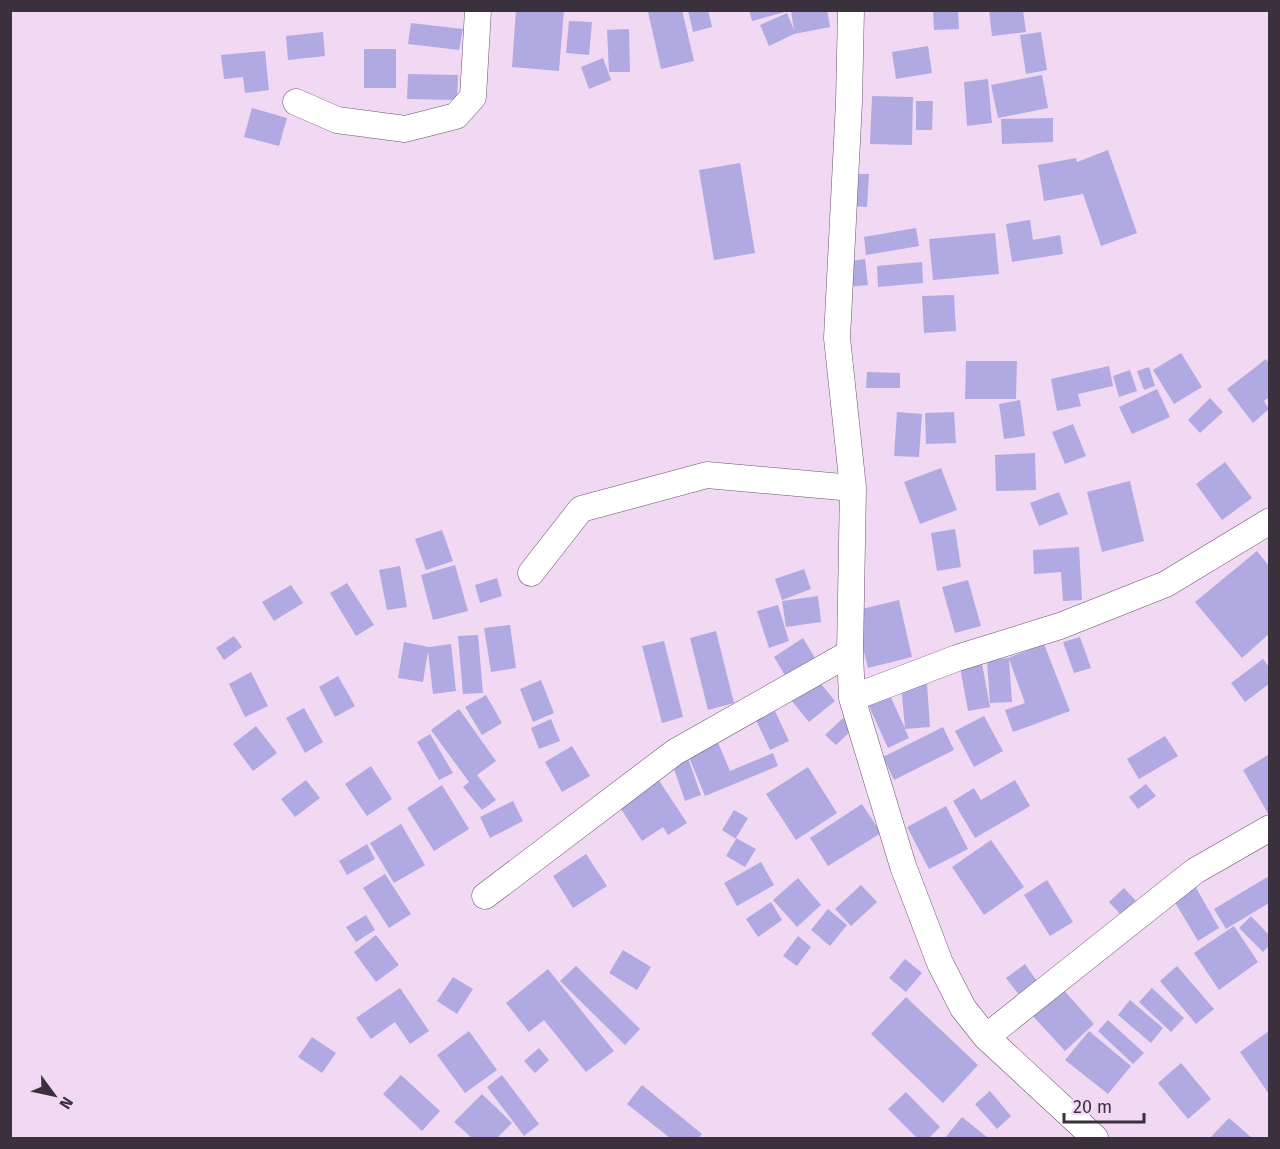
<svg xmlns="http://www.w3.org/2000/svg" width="1280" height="1149" viewBox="0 0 1280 1149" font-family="'Fira Sans',sans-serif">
  <rect width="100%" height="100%" fill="#f1d8f3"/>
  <path fill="#b1aae2" d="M516,10H564L559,71L512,67Z
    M655,10H682L694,61L661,69L648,12Z
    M688,10H708L712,27L693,32Z
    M749,10H789V11L752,21Z
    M827,10L830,27L794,34L769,46L760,25L787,13L794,30L791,11Z
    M933,10H958L959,29L934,30Z
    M989,10H1023L1026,32L992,36Z
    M569,21L592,22L589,55L566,53Z
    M411,23L463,29L459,50L408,44Z
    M629,29L630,72H609L607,30Z
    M323,32L325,56L288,60L286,36Z
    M1041,32L1047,70L1026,74L1020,35Z
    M928,46L932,73L896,79L892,52Z
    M364,49H396V88H364Z
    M265,51L269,90L245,93L243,77L224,79L221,55Z
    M603,58L611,80L589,89L581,67Z
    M408,74L458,75L457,100L407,99Z
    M1042,75L1048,108L998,118L991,85Z
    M988,79L992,123L967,126L964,82Z
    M872,96L913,97L912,145L870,144Z
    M916,101H933L932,130H916Z
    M252,108L287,118L279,146L244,137Z
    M1053,118V142L1002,144L1001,119Z
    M1108,150L1137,233L1101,246L1083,194L1044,201L1038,165L1076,158L1077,162Z
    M740,163L755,253L714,260L699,170Z
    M850,174H869L867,207L849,206Z
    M1030,220L1033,240L1060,235L1063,254L1012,262L1006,224Z
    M916,228L919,246L866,255L864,237Z
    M995,233L999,274L933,280L929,239Z
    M865,259L868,285L847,287L844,262Z
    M922,262L923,283L878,287L877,266Z
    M954,295L956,331L924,333L922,296Z
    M1181,353L1202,387L1174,404L1153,370Z
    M1266,359L1269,364V397L1264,401L1269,409L1253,423L1227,389Z
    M966,361H1017L1016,399H965Z
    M1109,366L1113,386L1078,394L1081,406L1057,411L1051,379Z
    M1149,367L1155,386L1144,390L1137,371Z
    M1130,370L1137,391L1119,397L1113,376Z
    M867,372L900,373V388H866Z
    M1157,389L1170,417L1132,434L1119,407Z
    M1210,398L1223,412L1200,433L1188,420Z
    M1020,400L1025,436L1004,439L999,404Z
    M897,412L922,414L919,457L894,456Z
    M954,412L956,443L926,444L925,413Z
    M1073,424L1086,456L1065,464L1052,432Z
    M1035,453L1036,490L996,491L995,455Z
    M1225,462L1252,498L1222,520L1196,484Z
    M941,468L957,510L920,524L904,482Z
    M1130,481L1144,541L1102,552L1087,492Z
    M1059,492L1068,514L1039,526L1030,503Z
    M955,529L961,567L937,571L931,533Z
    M442,530L453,561L426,570L415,539Z
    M1079,547L1082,600L1063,601L1061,572L1034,574L1033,550Z
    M1257,551L1269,566V634L1242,658L1195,602Z
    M455,565L468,611L433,620L421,575Z
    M400,566L407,607L387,610L379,570Z
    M804,569L811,589L782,600L775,579Z
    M497,578L502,596L480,603L475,585Z
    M968,580L981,626L955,633L942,587Z
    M347,583L374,625L356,636L330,593Z
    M291,585L303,603L274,621L262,602Z
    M818,596L821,622L786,627L782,601Z
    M899,600L912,657L868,668L854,611Z
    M778,605L789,641L769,648L757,611Z
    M510,625L516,668L491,672L484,628Z
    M716,631L734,703L708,710L690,638Z
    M478,635L483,693L463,694L458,636Z
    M234,636L242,647L224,660L216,648Z
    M1080,637L1091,668L1074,673L1063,642Z
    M803,638L815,658L786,677L774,657Z
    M664,641L683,717L662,723L642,646Z
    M404,642L429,647L451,644L456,691L433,694L428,651L423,682L398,678Z
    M1044,644L1070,711L1013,732L1005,710L1025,703L1009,659L1012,702L990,703L987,660L1008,658Z
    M981,658L990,707L968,711L959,662Z
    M1263,659L1269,667V684L1245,702L1231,683Z
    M251,672L268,706L245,717L229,684Z
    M338,676L355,706L335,717L319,687Z
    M817,679L835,701L809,722L791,700Z
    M541,680L554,713L533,722L520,689Z
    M927,684L930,727L905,729L909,738L888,748L864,695L885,685L905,728L901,686Z
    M486,695L502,723L482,735L465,707Z
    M304,708L323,742L305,753L286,718Z
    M459,709L496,761L477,775L496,800L482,810L463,787L469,782L431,730Z
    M775,711L789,741L770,750L756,720Z
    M984,716L1003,751L974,767L955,731Z
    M843,718L853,729L836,745L825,735Z
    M551,719L560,741L539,749L531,728Z
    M256,726L277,753L253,771L233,744Z
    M943,727L954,750L894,780L883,757Z
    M430,734L453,773L439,780L417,742Z
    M1165,736L1178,756L1139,779L1127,759Z
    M716,738L730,771L773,753L778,766L705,796L686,750Z
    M572,746L590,776L562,792L545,762Z
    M1268,755L1269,757V815L1243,770Z
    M688,758L701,795L685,801L672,763Z
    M371,766L392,799L367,816L345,784Z
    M808,767L837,813L796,840L766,794Z
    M656,776L687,823L668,835L663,827L642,841L617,803Z
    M306,780L320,798L295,817L281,799Z
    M1015,780L1030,806L975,838L953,801L974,788L981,800Z
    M1146,784L1156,796L1138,809L1129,797Z
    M442,785L469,829L434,851L407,808Z
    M513,801L523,821L490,838L480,817Z
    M862,804L881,833L828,866L810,838Z
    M946,806L968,849L929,869L907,827Z
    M734,810L748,818L736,838L756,849L745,867L726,856L736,839L722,830Z
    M401,824L425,865L394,883L370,843Z
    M991,840L1024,887L984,915L952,867Z
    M367,844L375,859L347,875L339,861Z
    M586,854L607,886L573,908L553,876Z
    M761,862L774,885L737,906L724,883Z
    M385,874L411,914L389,928L363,888Z
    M1269,876V903L1226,929L1214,909Z
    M798,878L821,905L797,927L773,900Z
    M1047,880L1073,922L1050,936L1024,895Z
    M861,885L877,902L851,926L835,909Z
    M1195,886L1219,928L1198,941L1173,899Z
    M1124,888L1136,901L1121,915L1109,902Z
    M771,902L782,920L758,937L746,919Z
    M828,909L847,925L830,946L811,930Z
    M366,915L375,930L356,942L346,927Z
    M1251,916L1269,935V946L1263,952L1239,928Z
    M1234,926L1258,962L1219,990L1194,953Z
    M376,935L399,965L376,982L354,952Z
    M798,936L811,947L797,966L783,956Z
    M623,950L651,967L637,990L609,973Z
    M905,959L922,973L906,992L889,978Z
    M1025,964L1037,981L1019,995L1006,978Z
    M576,966L640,1029L625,1045L560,981Z
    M1177,966L1214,1009L1196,1024L1160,981Z
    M548,969L614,1051L586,1072L544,1020L529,1032L506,1003Z
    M453,977L473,989L457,1014L437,1001Z
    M1061,987L1094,1024L1065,1051L1031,1014Z
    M400,988L429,1031L410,1044L395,1022L371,1039L356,1018Z
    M1152,988L1184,1018L1171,1032L1139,1002Z
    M906,997L978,1065L943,1103L871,1034Z
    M1130,1000L1163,1028L1151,1043L1118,1015Z
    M1108,1020L1144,1053L1133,1064L1098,1031Z
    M469,1031L497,1070L465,1093L437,1055Z
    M1089,1031L1131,1066L1108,1094L1065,1060Z
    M1269,1031V1094L1240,1052Z
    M312,1037L336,1053L322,1073L298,1057Z
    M539,1048L549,1060L535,1073L524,1061Z
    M1181,1063L1211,1099L1188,1119L1158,1083Z
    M401,1075L440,1111L422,1131L383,1094Z
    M502,1075L539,1124L524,1136L487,1087Z
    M642,1085L702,1134L698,1138H670L627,1104Z
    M990,1091L1011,1116L997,1129L975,1104Z
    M906,1092L940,1127L929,1138H917L888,1109Z
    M482,1094L512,1123L497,1138H472L454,1122Z
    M962,1117L988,1138H945Z
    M1229,1118L1252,1138H1210Z"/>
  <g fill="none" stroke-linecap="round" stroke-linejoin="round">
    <g stroke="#6a556c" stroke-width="27">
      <path id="minor" d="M851,10L849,102L837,338L853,488L850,653L852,698L903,866L940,963L963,1008L986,1037L1095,1138
        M296,102L337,120L405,129L456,116L473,97L478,10
        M531,573L581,509L707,475L853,488
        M852,698L957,658L1060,626L1166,584L1270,521
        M485,896L675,752L850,653
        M986,1037L1195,871L1270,828"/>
    </g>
    <use href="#minor" stroke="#fff" stroke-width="26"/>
  </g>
  <rect width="1280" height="1149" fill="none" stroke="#3b313c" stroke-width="24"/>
  <g transform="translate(54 1095) rotate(123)" stroke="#f1d8f3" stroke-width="4.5" paint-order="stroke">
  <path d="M0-4.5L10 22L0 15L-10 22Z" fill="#3b313c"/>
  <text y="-9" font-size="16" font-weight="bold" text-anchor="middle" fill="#3b313c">N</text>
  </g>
  <path d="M1064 1113v9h80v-9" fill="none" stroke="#3b313c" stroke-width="3"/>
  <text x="1073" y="1113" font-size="18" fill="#3b313c" stroke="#f1d8f3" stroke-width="4.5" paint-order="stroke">20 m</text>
</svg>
